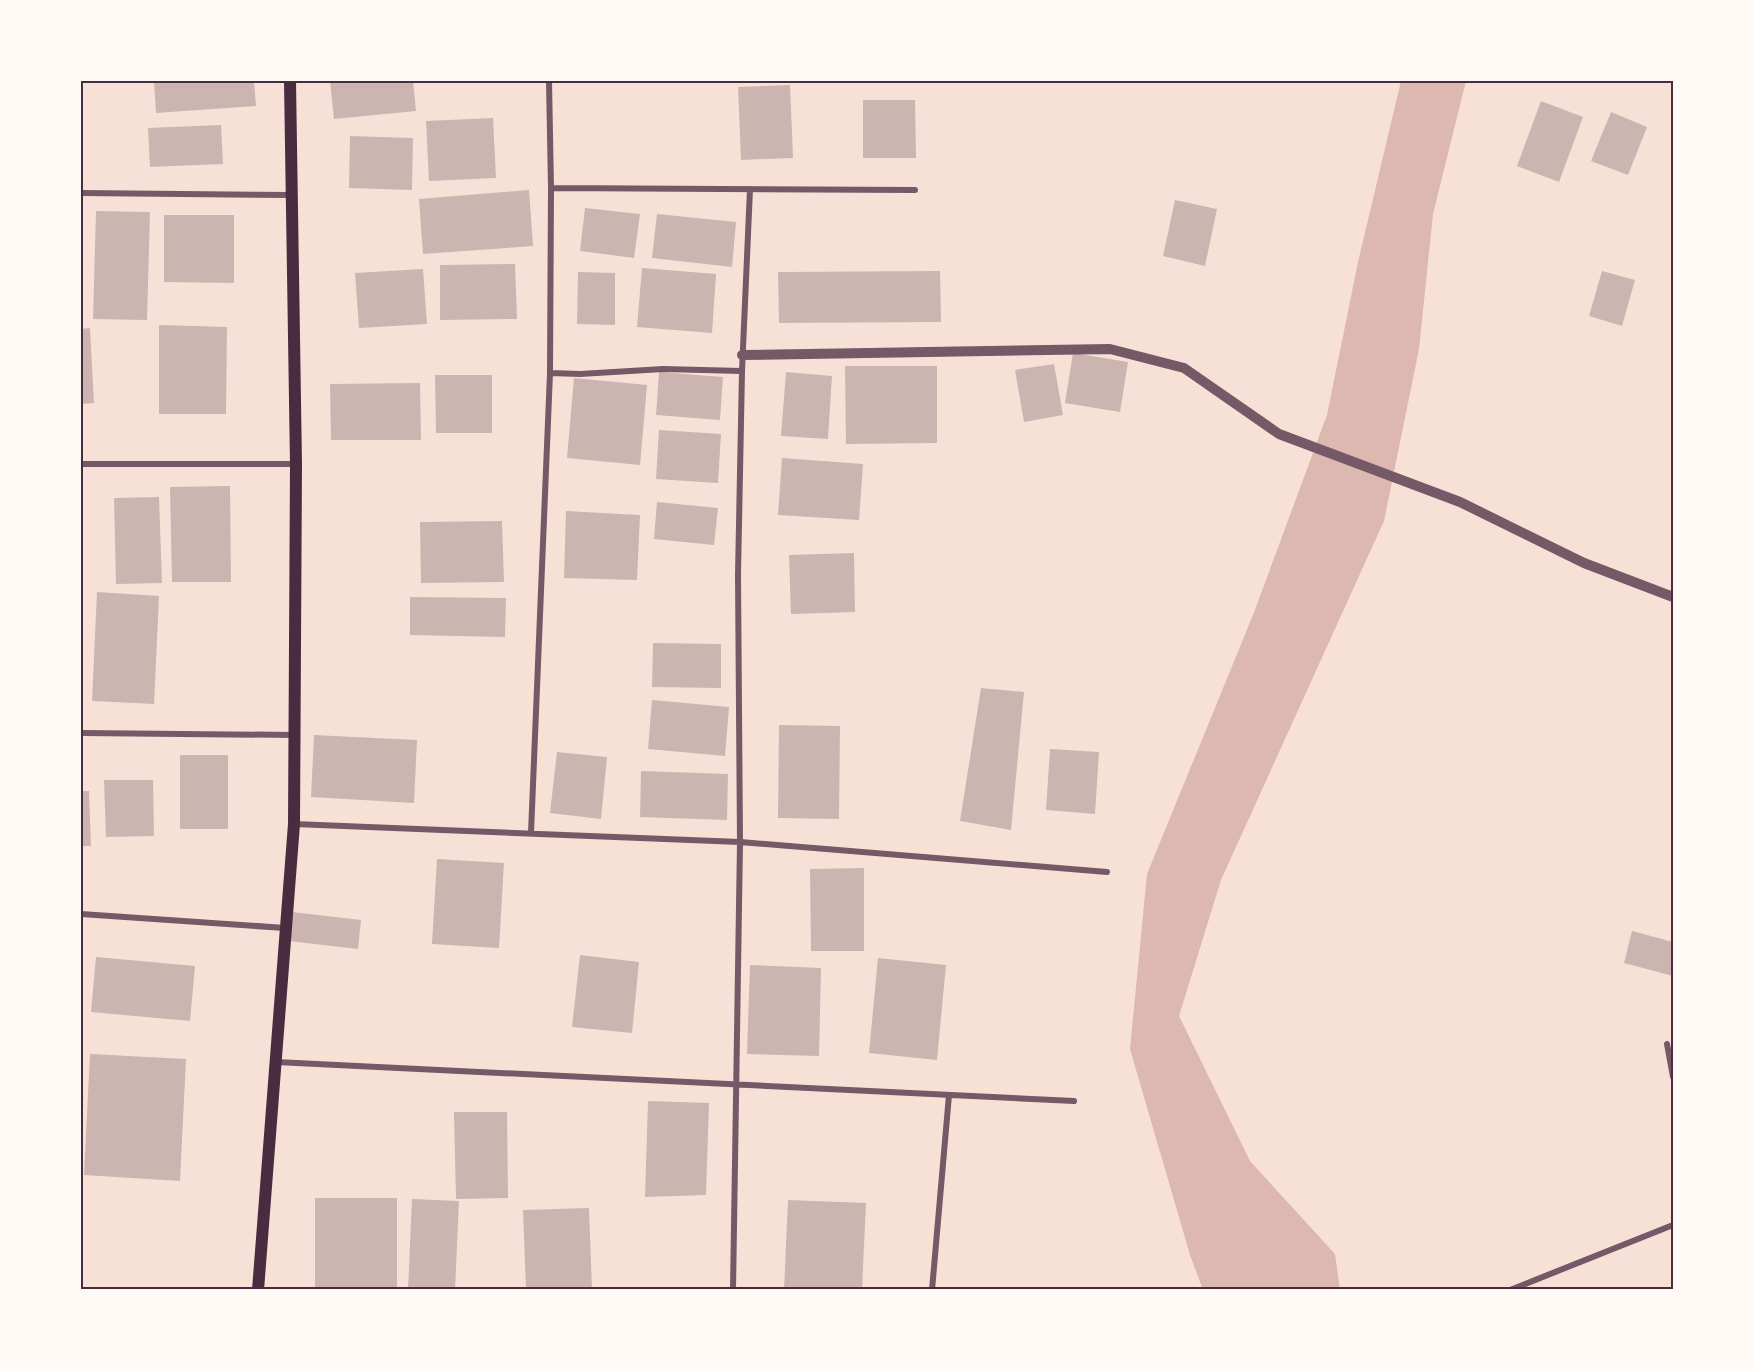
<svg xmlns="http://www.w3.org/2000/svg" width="1754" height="1371" viewBox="0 0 1754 1371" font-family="'Work Sans',sans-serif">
  <rect width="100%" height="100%" fill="#f7e1d7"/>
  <path fill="#dcb8b0" d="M1401,81H1466L1433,214L1419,349L1384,521L1221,880L1179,1016L1250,1161L1335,1254L1340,1290H1203L1190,1255L1130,1049L1147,874L1253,615L1327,415L1358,262Z"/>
  <path fill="#ccb4b1" d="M154,81H254L256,106L156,113Z
    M330,81H413L416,111L334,119Z
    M790,85L793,158L741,160L738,87Z
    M863,100H915L916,158H863Z
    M1541,101L1583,117L1559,182L1517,166Z
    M1611,112L1647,127L1628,175L1591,161Z
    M493,118L496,178L429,181L426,121Z
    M221,125L223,164L150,167L148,128Z
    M350,136L413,138L412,190L349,188Z
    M529,190L533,246L423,254L419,199Z
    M1175,200L1217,209L1205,266L1163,256Z
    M585,208L640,214L634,258L580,251Z
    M96,211L150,212L147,320L93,319Z
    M657,214L736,222L732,267L652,258Z
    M164,215H234V283L164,282Z
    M515,264L517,319L440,320V265Z
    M642,268L716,274L712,333L637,327Z
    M423,269L427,324L359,328L355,273Z
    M940,271L941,322L779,323L778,272Z
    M1602,271L1635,280L1622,326L1589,316Z
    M578,272L615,273V325L577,324Z
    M159,325L227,327L226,414H159Z
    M90,328L94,403L81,404V329Z
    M1073,353L1128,362L1120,412L1065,403Z
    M1054,364L1063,415L1024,422L1015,370Z
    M845,366H937V443L846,444Z
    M659,372L723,377L720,420L656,415Z
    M786,372L832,376L828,439L781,436Z
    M435,375H492V433H436Z
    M574,378L647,385L640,465L567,458Z
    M420,383L421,440H331L330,384Z
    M659,430L721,434L718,483L656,479Z
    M782,458L863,464L859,520L778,515Z
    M230,486L231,582H172L170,487Z
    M159,497L162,583L116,584L114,498Z
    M657,502L718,508L714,545L654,539Z
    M566,511L640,515L637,580L564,578Z
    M502,521L504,582L421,583L420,522Z
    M854,553L855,612L791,614L789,555Z
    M97,592L159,596L154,704L92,701Z
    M410,597L506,598L505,637L410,635Z
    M653,643L721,644V688L652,687Z
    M981,688L1024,692L1011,830L960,821Z
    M652,700L729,707L725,756L648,749Z
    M779,725L840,726L839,819L778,818Z
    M314,735L417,740L414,803L311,797Z
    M1050,749L1099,752L1095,814L1046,810Z
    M557,752L607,757L601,819L550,813Z
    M180,755H228V829H180Z
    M641,771L728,774L727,820L640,817Z
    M104,780H153L154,836L106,837Z
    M81,791H89L91,846H81Z
    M437,859L504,863L499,948L432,944Z
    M864,868V951H811L810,869Z
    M292,912L361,920L358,949L289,941Z
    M1632,931L1673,942V976L1624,963Z
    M580,955L639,962L632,1033L572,1027Z
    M96,957L195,966L190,1021L91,1012Z
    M878,958L946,965L937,1060L869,1053Z
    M750,965L821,968L819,1056L747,1054Z
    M90,1054L186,1059L180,1181L84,1175Z
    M648,1101L709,1103L706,1195L645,1197Z
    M454,1112H507L508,1198L456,1199Z
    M315,1198H397V1290H315Z
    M412,1199L459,1201L455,1290H408Z
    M788,1200L866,1203L862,1290H784Z
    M589,1208L592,1290H526L523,1210Z"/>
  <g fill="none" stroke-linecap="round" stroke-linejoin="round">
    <path stroke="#755966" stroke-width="6" d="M551,188L915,190
      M81,193L292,195
      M550,373L580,374L663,369L742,371
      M81,464H296
      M81,733L295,735
      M294,824L740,842L1107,872
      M531,833L550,373L551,188L549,81
      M81,914L285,928
      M1667,1044L1673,1077
      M276,1062L1074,1101
      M733,1290L740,842L738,575L742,371L750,189
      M932,1290L949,1095
      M1510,1290L1673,1225"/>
    <path stroke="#755966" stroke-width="10" d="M742,355L1110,349L1184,368L1279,434L1460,502L1584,563L1673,597"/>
    <path stroke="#4a2c40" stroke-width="12" d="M258,1290L294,824L296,464L290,81"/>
  </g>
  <rect width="1754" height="1371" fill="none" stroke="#fffaf5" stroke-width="165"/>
  <rect x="82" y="82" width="1590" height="1206" fill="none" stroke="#4a2c40" stroke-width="2"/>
</svg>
